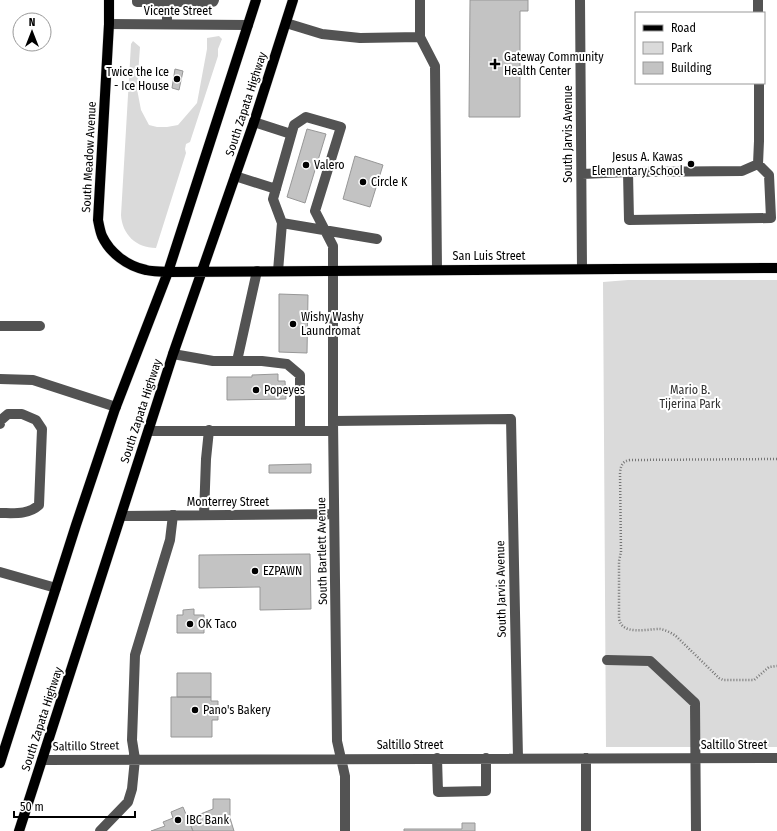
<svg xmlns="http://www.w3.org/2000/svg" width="777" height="831" viewBox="0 0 777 831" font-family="'Fira Sans Condensed',sans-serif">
  <rect width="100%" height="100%" fill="#fff"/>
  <path fill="#dadada" d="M219,36L222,39L218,49V56L190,142L186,144L185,149L186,153L156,248C136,248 122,234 121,215L131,44L133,41L140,47L137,89L141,110L149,125L157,127H167L178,125L197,103L207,49V38Z
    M628,280H777V747H606L603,282Z"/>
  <path fill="#c3c3c3" stroke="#979797" d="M470,0H528V11H520V117H469Z
    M175,69L183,71L179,90L172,88Z
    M307,129L326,134L305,203L287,197Z
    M355,156L383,165L370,207L343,199Z
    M279,294L308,295L307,353L279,352Z
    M278,374V381H285L286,399L227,400V377H252V375Z
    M311,464V473H269V465Z
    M310,554L311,609L260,610V587L199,588V555Z
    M194,609V615H204V633H177V615H183V610Z
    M177,673H211V697H177Z
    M171,697H211V701H218V720H212V737H171Z
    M213,799H230V818L234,831H193L188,819L213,809Z
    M183,807L193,831H151L165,826L163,822L173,818L171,812Z
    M462,823H475V831H404V829H462Z"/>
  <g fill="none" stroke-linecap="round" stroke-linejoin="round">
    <g stroke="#dbdbdb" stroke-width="11">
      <path id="major" d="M109,0V24L98,220C99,225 100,231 102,236C110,253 127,266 146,270C153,272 161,271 168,272L777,268
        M0,763L76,525L115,409L168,272L256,0
        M19,831L173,354L254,122L293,0"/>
    </g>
    <path stroke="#757575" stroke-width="2.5" stroke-dasharray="1 2" stroke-linecap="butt" d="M777,459L630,460C623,461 621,465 620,472L621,552L619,561V618C621,636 647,629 660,629C666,630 672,633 677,637L719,678L723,680H754L769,667L777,666"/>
    <path stroke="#535353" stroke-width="10" d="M137,0V2H213L214,0
      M167,0V24
      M420,0V37L435,66L437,270
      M580,0L582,269
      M758,0V13
      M286,23L322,34L360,38L420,37
      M109,24L248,25
      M254,122L291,134
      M628,172L629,220L771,218L769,175L758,164
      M582,174L628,172L742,171L758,164L759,141V83
      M235,176L276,189
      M282,223L273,199L294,125L306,117L341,127L315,211L333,246V421L337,741L345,776V831
      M278,271L282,223L377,239
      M0,326H40
      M173,354L213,361H262L287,364L300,375V430
      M237,361L257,271
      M0,379L33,380L116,407
      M333,421L511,419L518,758
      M0,424V421L8,414H22L36,420L42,429L39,505C28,515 14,513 0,513
      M149,431H333
      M204,515L206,459L209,430
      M122,516L334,514
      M0,572L56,588
      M607,660L650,661L695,703L696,831
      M437,758L438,792L486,791V758
      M586,758V831
      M42,760L777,758
      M100,831L128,802L132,789L135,759L132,740L135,655L170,540L173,515"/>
    <use href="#major" stroke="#000" stroke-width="10"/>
  </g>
  <g fill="#000" stroke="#fff" stroke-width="1.5">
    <path d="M493 58h4v4h4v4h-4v4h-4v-4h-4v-4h4z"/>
    <circle cx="177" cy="79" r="4"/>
    <circle cx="691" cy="164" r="4"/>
    <circle cx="306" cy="165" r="4"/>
    <circle cx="363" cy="182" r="4"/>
    <circle cx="293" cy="324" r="4"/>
    <circle cx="256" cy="390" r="4"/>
    <circle cx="255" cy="571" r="4"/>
    <circle cx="190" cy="624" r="4"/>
    <circle cx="195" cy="710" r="4"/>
    <circle cx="178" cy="820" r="4"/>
  </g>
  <g text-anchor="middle" stroke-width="4" stroke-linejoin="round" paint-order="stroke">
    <g font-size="12" fill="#000" stroke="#fff">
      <text x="178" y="15">Vicente Street</text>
      <text transform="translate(246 104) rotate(-72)" y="4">South Zapata Highway</text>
      <text transform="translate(568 134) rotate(-90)" y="4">South Jarvis Avenue</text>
      <text transform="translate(89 157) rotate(-87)" y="4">South Meadow Avenue</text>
      <text x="489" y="260">San Luis Street</text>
      <text transform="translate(141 411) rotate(-72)" y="4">South Zapata Highway</text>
      <text x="228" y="506">Monterrey Street</text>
      <text transform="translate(322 551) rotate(-91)" y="4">South Bartlett Avenue</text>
      <text transform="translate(501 589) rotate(-91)" y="4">South Jarvis Avenue</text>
      <text transform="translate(42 719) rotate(-72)" y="4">South Zapata Highway</text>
      <text x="410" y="749">Saltillo Street</text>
      <text x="734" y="749">Saltillo Street</text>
      <text transform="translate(86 746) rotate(-1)" y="4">Saltillo Street</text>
    </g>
    <g font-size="12" fill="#000" stroke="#fff" text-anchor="start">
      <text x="504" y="61">Gateway Community<tspan x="504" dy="14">Health Center</tspan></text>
      <text x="169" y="76" text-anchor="end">Twice the Ice<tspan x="169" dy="14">- Ice House</tspan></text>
      <text x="683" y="161" text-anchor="end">Jesus A. Kawas<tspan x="683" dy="14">Elementary School</tspan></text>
      <text x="314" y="169">Valero</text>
      <text x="371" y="186">Circle K</text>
      <text x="301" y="321">Wishy Washy<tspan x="301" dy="14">Laundromat</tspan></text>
      <text x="264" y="394">Popeyes</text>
      <text x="263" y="575">EZPAWN</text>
      <text x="198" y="628">OK Taco</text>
      <text x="203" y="714">Pano's Bakery</text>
      <text x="186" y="824">IBC Bank</text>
    </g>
    <g font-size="12" fill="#313131" stroke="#fff">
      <text x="690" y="394">Mario B.<tspan x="690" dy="14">Tijerina Park</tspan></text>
    </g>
  </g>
  <rect x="635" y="12" width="130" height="72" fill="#ffffff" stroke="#999999"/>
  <rect x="643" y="25" width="20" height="6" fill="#000000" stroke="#999999"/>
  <text x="671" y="32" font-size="12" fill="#000000">Road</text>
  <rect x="643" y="42" width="20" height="12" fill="#dadada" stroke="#999999"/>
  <text x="671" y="52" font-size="12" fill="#000000">Park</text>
  <rect x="643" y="62" width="20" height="12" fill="#c3c3c3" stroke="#999999"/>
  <text x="671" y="72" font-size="12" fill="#000000">Building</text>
  <g transform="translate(32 32)"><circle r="19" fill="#ffffff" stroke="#999999"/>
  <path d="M0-3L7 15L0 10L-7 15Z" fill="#000000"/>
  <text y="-6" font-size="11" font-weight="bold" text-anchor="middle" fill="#000000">N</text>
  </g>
  <path d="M14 811v6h121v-6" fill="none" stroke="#000000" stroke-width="2"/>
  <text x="20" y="811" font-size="12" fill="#000000" stroke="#ffffff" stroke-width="3" paint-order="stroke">50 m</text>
</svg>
